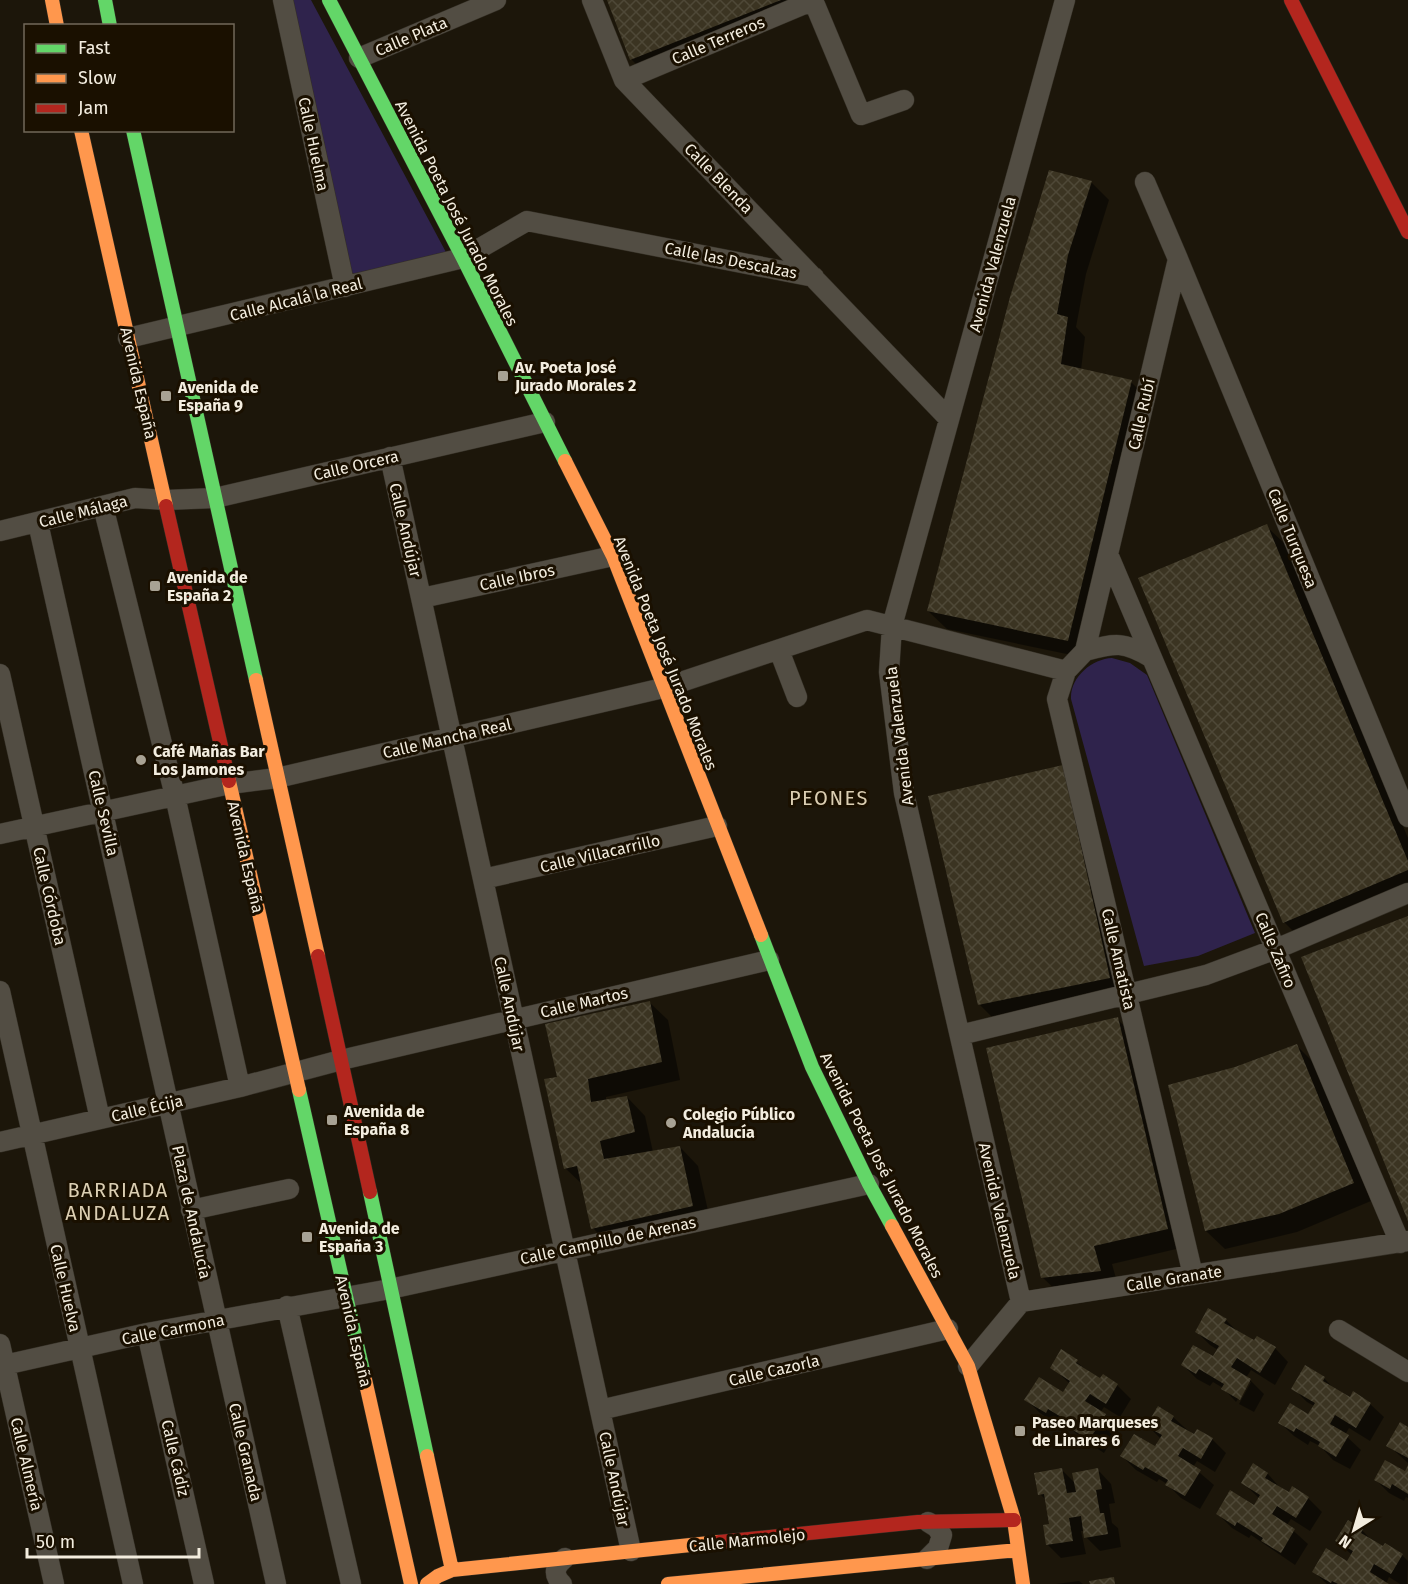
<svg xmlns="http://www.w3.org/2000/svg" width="1408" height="1584" viewBox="0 0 1408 1584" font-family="'Fira Sans',sans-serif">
  <defs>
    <pattern id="building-cross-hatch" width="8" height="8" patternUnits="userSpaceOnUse" patternTransform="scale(1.5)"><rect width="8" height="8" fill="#3b3422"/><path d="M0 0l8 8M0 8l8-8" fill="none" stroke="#4e4837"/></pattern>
  </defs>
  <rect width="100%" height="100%" fill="#1c160a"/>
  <path fill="#2f234c" d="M284,0H311L448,256L350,278Z
    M1112,658L1130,663L1147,675L1255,933L1198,956L1144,966L1071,699C1070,677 1092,659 1112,658Z"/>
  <path fill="#0007" d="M609,0H806L645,73L631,59Z
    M1091,182L1109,200L1086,274L1076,327L1085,337L1081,370L1131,382L1149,400L1086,658L947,629L928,611Z
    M1266,526L1285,544L1408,838V896L1302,940L1284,922Z
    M1080,785L1128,996L998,1023L980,1005L930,797Z
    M649,1002L668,1020L680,1080L606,1097V1101L627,1097L645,1116L653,1152L680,1147L698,1166L711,1224L611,1247L593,1228L583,1185L565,1168L559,1078Z
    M1117,1019L1136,1037L1185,1247L1112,1264L1119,1289L1061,1295L1042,1277Z
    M1296,1045L1315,1064L1371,1201L1297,1232L1225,1249L1206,1231L1236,1068Z
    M1226,1320L1240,1334L1254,1343L1275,1348L1288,1362L1275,1385L1251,1370L1246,1378L1250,1380L1264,1394L1254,1412L1239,1404L1251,1382H1248L1236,1402L1223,1388L1213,1382L1210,1386L1197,1379L1183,1365L1213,1358L1218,1350L1210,1345L1197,1332Z
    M1062,1351L1100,1380L1103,1376L1117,1385L1131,1399L1120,1417L1104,1407L1100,1413L1118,1429L1104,1453L1084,1440L1063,1422L1060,1426L1040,1413L1026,1399L1063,1394L1070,1384L1052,1367Z
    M1324,1378L1337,1392L1350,1399L1370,1404L1384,1417L1370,1441L1349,1428L1345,1435L1361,1450L1350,1469L1333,1460L1320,1446L1310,1441L1308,1445L1294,1436L1280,1423L1309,1416L1314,1406L1307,1402L1293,1388Z
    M1173,1417L1194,1436L1197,1431L1212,1439L1226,1453L1215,1472L1197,1461L1193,1467L1214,1485L1200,1509L1181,1498L1167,1484L1159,1479L1157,1482L1136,1470L1122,1456L1156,1449L1161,1439L1148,1426Z
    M1408,1429V1463L1388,1445Z
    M1408,1468V1498L1406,1497L1404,1501L1389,1493L1376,1480L1405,1473Z
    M1062,1470L1076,1484L1098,1470L1111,1484L1115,1503L1109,1504L1112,1523L1118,1528L1121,1547L1100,1551L1086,1537L1085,1531H1081L1086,1554L1061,1558L1048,1545L1051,1525L1047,1501L1040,1494Z
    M1268,1474L1281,1489L1289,1494L1308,1498L1322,1512L1310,1531L1291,1519L1287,1525L1308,1544L1295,1565L1251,1535L1249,1538L1232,1528L1218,1514L1255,1507L1260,1499L1243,1483Z
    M1362,1530L1374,1543L1402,1555L1408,1561L1407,1584H1400L1389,1577L1386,1584H1327L1314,1572L1347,1563L1352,1555L1337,1541Z
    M1079,1581L1083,1584H1056Z"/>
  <path fill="url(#building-cross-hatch)" d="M607,0H781L630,60Z
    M1049,170L1092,181L1068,255L1057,314L1068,317L1061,364L1132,380L1068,641L927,611L1010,297Z
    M1267,524L1408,861V870L1283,923L1138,578Z
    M1063,765L1110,978L978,1005L928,796Z
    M1408,916V1221L1301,957Z
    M650,1001L662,1062L588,1079L591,1102L627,1096L635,1132L600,1141L604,1159L680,1146L693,1206L591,1229L577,1166L564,1169L544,1079L557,1077L545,1024Z
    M1118,1017L1168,1229L1094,1246L1101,1271L1041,1278L986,1048Z
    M1297,1044L1354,1183L1279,1214L1205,1231L1168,1085L1235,1067Z
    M1208,1308L1227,1319L1224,1323L1254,1340L1257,1336L1276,1347L1260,1373L1237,1358L1231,1367L1251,1379L1240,1400L1221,1389L1224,1384L1199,1369L1196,1374L1181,1365L1193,1345L1213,1356L1219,1346L1195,1332Z
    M1061,1349L1078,1360L1076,1363L1100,1378L1103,1374L1118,1384L1106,1404L1090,1394L1085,1401L1106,1414L1089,1440L1068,1427L1071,1423L1048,1409L1046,1413L1024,1400L1039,1377L1063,1392L1070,1381L1050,1368Z
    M1305,1365L1325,1377L1323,1381L1350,1397L1353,1391L1371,1403L1356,1428L1335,1415L1330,1424L1349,1435L1336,1457L1318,1446L1320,1442L1296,1428L1294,1432L1278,1423L1290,1403L1308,1414L1315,1403L1291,1389Z
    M1158,1406L1174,1416L1171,1421L1194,1434L1197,1429L1213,1438L1201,1459L1183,1448L1178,1456L1201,1470L1185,1496L1165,1485L1168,1480L1145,1467L1143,1470L1120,1456L1134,1434L1155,1446L1162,1435L1146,1426Z
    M1400,1422L1408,1427V1458L1386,1446Z
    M1385,1460L1405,1471L1408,1465V1494L1392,1484L1390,1489L1374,1480Z
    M1253,1463L1268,1473L1265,1478L1289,1492L1292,1486L1309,1497L1296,1518L1277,1506L1272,1514L1295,1529L1281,1553L1261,1541L1263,1538L1237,1522L1235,1526L1216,1514L1230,1490L1254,1505L1260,1495L1241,1483Z
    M1062,1468L1067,1493L1076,1492L1072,1473L1098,1468L1102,1489L1096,1490L1100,1513H1104L1108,1534L1084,1538L1081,1516L1069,1518L1073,1541L1046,1545L1043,1525L1049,1524L1044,1494L1038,1495L1034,1473Z
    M1348,1520L1363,1529L1361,1533L1383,1546L1385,1543L1403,1554L1391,1574L1374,1564L1370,1572L1389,1584H1338L1332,1581L1331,1583L1312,1572L1326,1548L1347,1561L1353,1551L1335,1541Z
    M1114,1577L1115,1584H1090L1089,1581Z"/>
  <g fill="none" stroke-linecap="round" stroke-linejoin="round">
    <g stroke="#342f25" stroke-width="21">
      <path id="street" d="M283,0L345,287
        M592,0L624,80L949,419
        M813,0L861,115L904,100
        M359,58L496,0
        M624,80L814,0
        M1145,182L1178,259L1085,651L1066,671L1057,699L1193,1275
        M1178,259L1408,817
        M128,338L463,258L527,221L814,277
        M390,457L631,1551
        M103,506L175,796L240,1087
        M38,523L276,1584
        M0,531L135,498L166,500L215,498L545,422
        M1108,554L1400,1243
        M422,598L613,556
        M779,650L797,697
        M1085,651C1116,643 1123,641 1152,658
        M0,674L100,1119
        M0,834L230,784L277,778L663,688L867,620L1066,671
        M483,879L717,826
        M0,991L133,1584
        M960,1035L1206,975L1276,949L1408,893
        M0,1142L240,1087L341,1060L769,960
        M191,1210L289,1189
        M1021,1302L904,793L889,672L892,626L1065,0
        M287,1306L351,1584
        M1339,1330L1408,1372
        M147,1333L204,1584
        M0,1344L54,1584
        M0,1366L147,1333L390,1289L869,1184
        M968,1366L1021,1302L1408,1241
        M600,1410L948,1329
        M927,1559L938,1548L942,1535L936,1527L928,1522
        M562,1584C552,1574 555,1566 565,1558"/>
    </g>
    <g stroke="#342f25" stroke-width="15">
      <path id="fast" d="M105,0L110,26
        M329,0L463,258L565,461
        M133,130L256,680
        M761,935L812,1067L869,1184L892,1226
        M299,1090L364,1375
        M370,1192L427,1456"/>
    </g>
    <g stroke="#342f25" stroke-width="15">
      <path id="slow" d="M52,0L57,26
        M81,130L166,506
        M565,461L613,556L761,935
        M256,680L318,956
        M229,781L299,1090
        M892,1226L968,1366L1014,1520L1023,1584
        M364,1375L411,1584
        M427,1456L452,1570
        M427,1584L438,1576L452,1570L719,1542
        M668,1584L1018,1550"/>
    </g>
    <g stroke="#342f25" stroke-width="15">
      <path id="jam" d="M1291,0L1408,232
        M166,506L229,781
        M318,956L370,1192
        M719,1542L918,1522L1014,1520"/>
    </g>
    <use href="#street" stroke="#524d43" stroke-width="20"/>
    <use href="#fast" stroke="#63d668" stroke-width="14"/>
    <use href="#slow" stroke="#ff974d" stroke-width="14"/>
    <use href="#jam" stroke="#b3261e" stroke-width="14"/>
  </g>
  <g fill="#a8a294" stroke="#1a1000" stroke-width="2">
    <rect x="497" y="370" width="12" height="12" rx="3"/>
    <rect x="160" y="390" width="12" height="12" rx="3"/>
    <rect x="149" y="580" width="12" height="12" rx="3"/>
    <circle cx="141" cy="760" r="6"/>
    <rect x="326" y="1114" width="12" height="12" rx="3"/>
    <circle cx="671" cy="1123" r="6"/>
    <rect x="301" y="1231" width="12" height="12" rx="3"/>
    <rect x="1014" y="1425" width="12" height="12" rx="3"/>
  </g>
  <g text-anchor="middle" stroke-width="6" stroke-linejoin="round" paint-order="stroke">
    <g font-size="16" fill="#f3eddf" stroke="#1a1000">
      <text transform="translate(411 36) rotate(-23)" y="6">Calle Plata</text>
      <text transform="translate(718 40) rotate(-23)" y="6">Calle Terreros</text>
      <text transform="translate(314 144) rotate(78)" y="6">Calle Huelma</text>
      <text transform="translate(719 178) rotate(46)" y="6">Calle Blenda</text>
      <text transform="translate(457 213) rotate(63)" y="6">Avenida Poeta José Jurado Morales</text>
      <text transform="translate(731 260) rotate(11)" y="6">Calle las Descalzas</text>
      <text transform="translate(992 264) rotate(-75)" y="6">Avenida Valenzuela</text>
      <text transform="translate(296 299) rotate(-14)" y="6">Calle Alcalá la Real</text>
      <text transform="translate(139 383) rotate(77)" y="6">Avenida España</text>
      <text transform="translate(1141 414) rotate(-77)" y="6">Calle Rubí</text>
      <text transform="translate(356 465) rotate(-13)" y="6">Calle Orcera</text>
      <text transform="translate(83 511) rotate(-14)" y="6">Calle Málaga</text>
      <text transform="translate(406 530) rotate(77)" y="6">Calle Andújar</text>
      <text transform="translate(1293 538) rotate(68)" y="6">Calle Turquesa</text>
      <text transform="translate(517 577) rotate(-12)" y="6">Calle Ibros</text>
      <text transform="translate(666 653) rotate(68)" y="6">Avenida Poeta José Jurado Morales</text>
      <text transform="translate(899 736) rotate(-97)" y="6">Avenida Valenzuela</text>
      <text transform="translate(447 738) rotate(-13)" y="6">Calle Mancha Real</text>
      <text transform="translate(104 813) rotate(77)" y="6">Calle Sevilla</text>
      <text transform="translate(600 853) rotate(-13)" y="6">Calle Villacarrillo</text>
      <text transform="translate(246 857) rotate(77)" y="6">Avenida España</text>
      <text transform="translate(50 896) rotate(77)" y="6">Calle Córdoba</text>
      <text transform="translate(1276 950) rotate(67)" y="6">Calle Zafiro</text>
      <text transform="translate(1119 959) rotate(77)" y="6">Calle Amatista</text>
      <text transform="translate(584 1002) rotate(-13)" y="6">Calle Martos</text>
      <text transform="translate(510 1004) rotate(78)" y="6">Calle Andújar</text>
      <text transform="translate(147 1108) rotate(-13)" y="6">Calle Écija</text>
      <text transform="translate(882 1165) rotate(63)" y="6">Avenida Poeta José Jurado Morales</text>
      <text transform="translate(1000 1211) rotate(77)" y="6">Avenida Valenzuela</text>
      <text transform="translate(192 1212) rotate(78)" y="6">Plaza de Andalucía</text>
      <text transform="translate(608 1240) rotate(-12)" y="6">Calle Campillo de Arenas</text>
      <text transform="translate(1174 1278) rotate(-9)" y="6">Calle Granate</text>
      <text transform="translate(66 1288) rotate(77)" y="6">Calle Huelva</text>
      <text transform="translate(173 1329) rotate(-11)" y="6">Calle Carmona</text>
      <text transform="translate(354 1331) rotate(77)" y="6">Avenida España</text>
      <text transform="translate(774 1370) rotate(-13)" y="6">Calle Cazorla</text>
      <text transform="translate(246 1452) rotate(77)" y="6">Calle Granada</text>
      <text transform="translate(176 1458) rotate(77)" y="6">Calle Cádiz</text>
      <text transform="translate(27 1464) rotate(77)" y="6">Calle Almería</text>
      <text transform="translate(615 1479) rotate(78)" y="6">Calle Andújar</text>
      <text transform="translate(747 1540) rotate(-6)" y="6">Calle Marmolejo</text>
    </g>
    <g font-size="16" font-weight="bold" fill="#f3eddf" stroke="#1a1000" text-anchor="start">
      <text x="515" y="373">Av. Poeta José<tspan x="515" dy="18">Jurado Morales 2</tspan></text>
      <text x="178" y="393">Avenida de<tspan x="178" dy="18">España 9</tspan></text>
      <text x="167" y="583">Avenida de<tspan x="167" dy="18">España 2</tspan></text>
      <text x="153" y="757">Café Mañas Bar<tspan x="153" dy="18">Los Jamones</tspan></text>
      <text x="344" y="1117">Avenida de<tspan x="344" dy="18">España 8</tspan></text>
      <text x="683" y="1120">Colegio Público<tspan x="683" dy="18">Andalucía</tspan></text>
      <text x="319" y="1234">Avenida de<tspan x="319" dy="18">España 3</tspan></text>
      <text x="1032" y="1428">Paseo Marqueses<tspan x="1032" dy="18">de Linares 6</tspan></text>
    </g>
    <g font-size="20" letter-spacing="1.5" fill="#dbceb2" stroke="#1a1000">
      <text x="829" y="805">PEONES</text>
      <text x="118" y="1197">BARRIADA<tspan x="118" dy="23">ANDALUZA</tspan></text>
    </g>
  </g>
  <rect x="24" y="24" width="210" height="108" fill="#1a1000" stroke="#716859" stroke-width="1.5"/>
  <rect x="36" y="44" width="30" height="9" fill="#63d668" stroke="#716859" stroke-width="1.5"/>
  <text x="78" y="54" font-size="18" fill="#f3eddf">Fast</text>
  <rect x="36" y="74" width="30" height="9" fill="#ff974d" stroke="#716859" stroke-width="1.5"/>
  <text x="78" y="84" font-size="18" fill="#f3eddf">Slow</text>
  <rect x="36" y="104" width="30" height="9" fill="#b3261e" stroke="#716859" stroke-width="1.5"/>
  <text x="78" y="114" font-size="18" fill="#f3eddf">Jam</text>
  <g transform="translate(1354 1530) rotate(217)" stroke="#1a1000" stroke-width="4.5" paint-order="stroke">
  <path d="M0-4.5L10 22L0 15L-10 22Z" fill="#f3eddf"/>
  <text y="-9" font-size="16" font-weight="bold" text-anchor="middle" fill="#f3eddf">N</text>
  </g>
  <path d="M27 1548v9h172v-9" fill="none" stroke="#f3eddf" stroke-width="3"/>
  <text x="36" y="1548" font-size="18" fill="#f3eddf" stroke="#1a1000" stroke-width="4.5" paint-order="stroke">50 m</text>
</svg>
